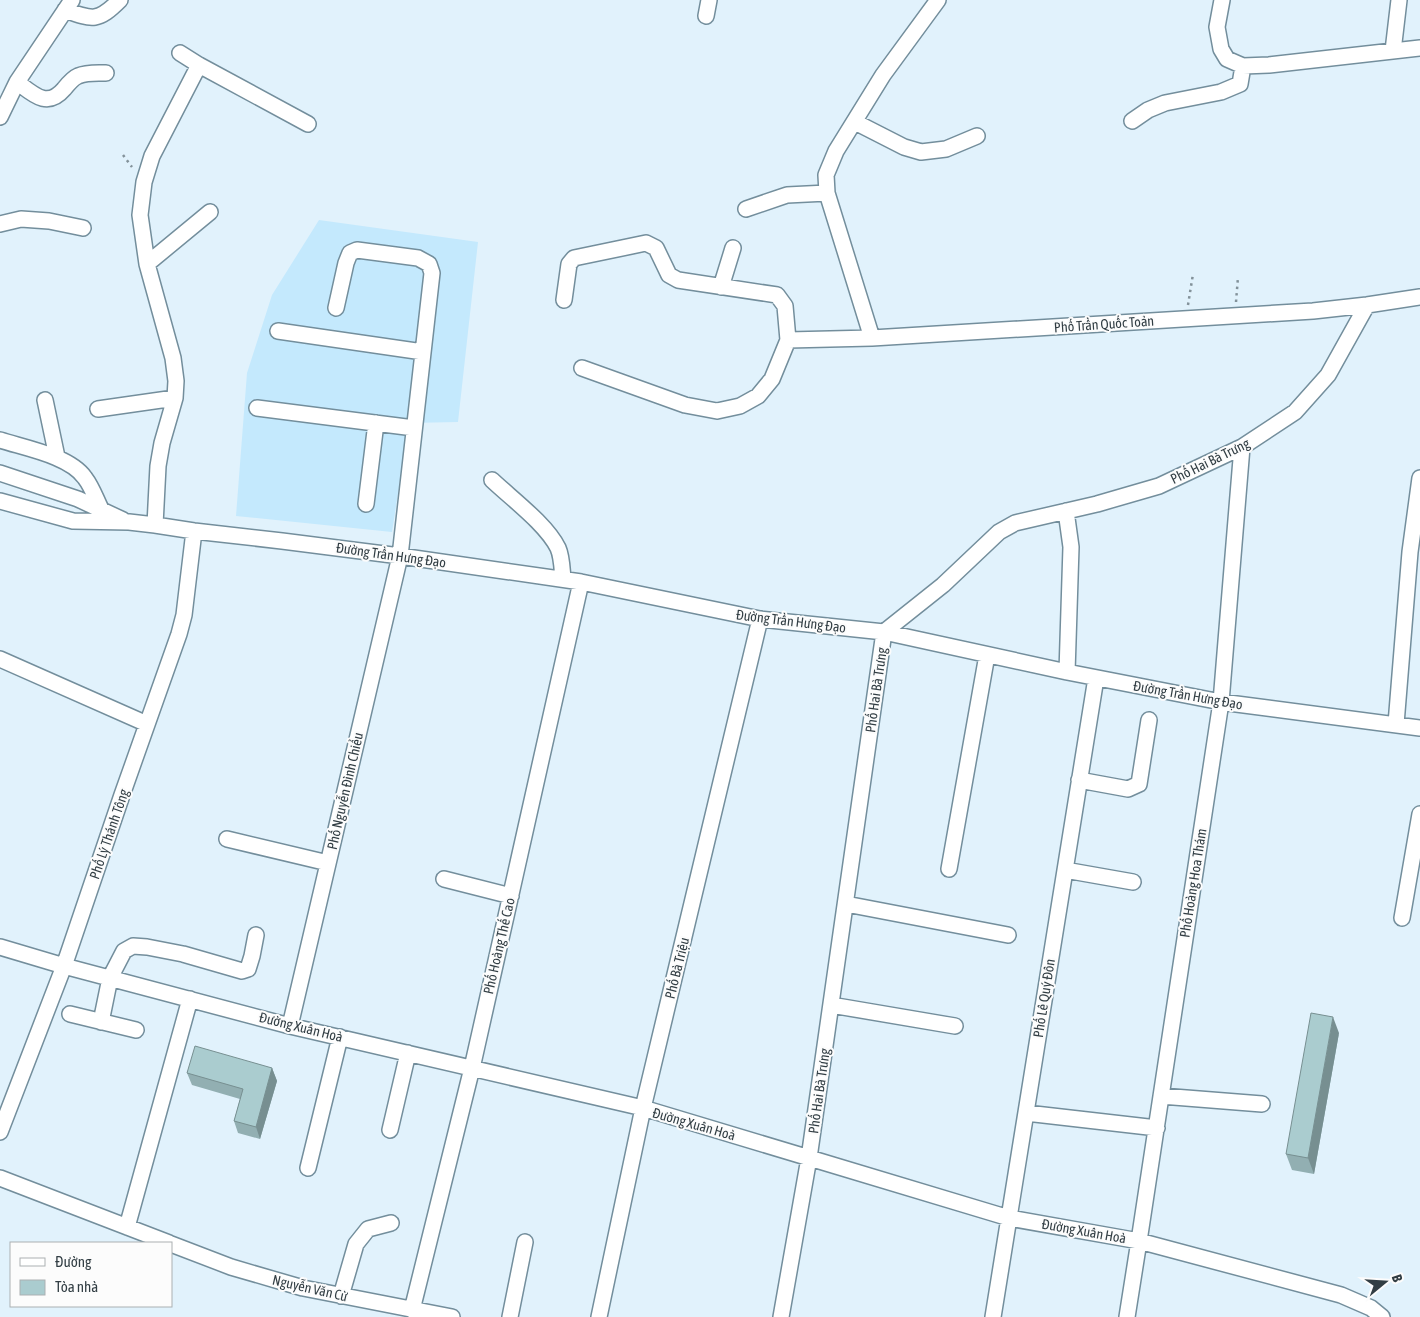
<svg xmlns="http://www.w3.org/2000/svg" width="1420" height="1317" viewBox="0 0 1420 1317" font-family="'Asap Condensed',sans-serif">
  <rect width="100%" height="100%" fill="#e1f2fc"/>
  <path fill="#c4e9fd" d="M319,220L478,242L458,422L409,423L392,532L236,516L247,373L272,295Z"/>
  <g fill="none" stroke-linecap="round" stroke-linejoin="round">
    <g stroke="#738e9c" stroke-width="18">
      <path id="minor" d="M1222,0L1217,27L1221,49L1227,59L1243,66L1269,65L1420,48
        M65,10C93,20 98,22 120,0
        M706,16L709,0
        M1393,51L1399,0
        M180,53L199,65L308,124
        M17,82C33,94 47,109 64,89C68,84 73,78 78,76C87,72 97,73 106,73
        M0,117L17,82L72,0
        M1132,121L1148,110L1165,103L1221,92L1240,84L1243,66
        M855,122L904,147L921,152L946,149L977,136
        M746,209L787,195L827,193
        M0,224L21,219L49,221L83,228
        M147,264L210,212
        M721,287L733,248
        M564,300L569,264L574,258L646,243L656,248L669,275L678,280L777,295L785,306L788,340L772,379L758,396L740,406L717,411L685,405L582,368
        M278,331L423,352
        M872,338L827,193L826,175L836,151L883,75L938,0
        M788,340L872,338L1313,311L1367,305L1420,297
        M45,400L57,457
        M257,408L414,428
        M98,409L175,398
        M0,440C25,448 70,456 85,478C92,487 96,499 101,509
        M0,473L78,499L123,520
        M492,480C512,499 546,524 558,548C562,557 562,569 563,579
        M0,501L73,521L129,522L155,525L194,531L282,541L400,556L581,582L760,619L884,632L1067,672L1221,702L1420,728
        M366,504L376,423
        M1066,511L1071,547L1067,672
        M155,525L158,466L162,443L175,398L176,381L173,358L147,264L140,215L144,182L152,156L199,65
        M0,659L147,724
        M1396,724L1410,552L1420,478
        M1079,780L1128,789L1139,784L1149,720
        M227,839L328,863
        M949,869L987,655
        M1065,870L1133,882
        M444,879L511,896
        M846,904L1008,935
        M1402,918L1420,814
        M0,947L64,966L290,1026L643,1108L1009,1218L1139,1241L1341,1295L1371,1308L1382,1317
        M831,1005L955,1026
        M70,1014L136,1030
        M101,1022L110,978L124,951L133,946L147,947L183,954L242,971L248,969L252,956L256,935
        M290,1026L400,556L432,273L429,264L418,258L357,250L350,253L346,263L336,308
        M1161,1096L1262,1104
        M1026,1113L1157,1128
        M390,1130L408,1053
        M0,1132L64,966L122,795L179,634L184,615L194,531
        M308,1168L340,1037
        M0,1178L169,1243
        M127,1227L190,999
        M171,1244L231,1267L303,1288L452,1317
        M341,1296L356,1244L368,1229L391,1223
        M412,1310L472,1068L581,582
        M510,1317L525,1242
        M599,1317L643,1108L760,619
        M781,1317L809,1158L884,632L943,585L999,532L1015,523L1097,504L1159,486L1242,447L1295,412L1328,375L1367,305
        M993,1317L1096,678
        M1127,1317L1139,1241L1221,702L1242,447"/>
    </g>
    <path stroke="#83929a" stroke-width="2.5" stroke-dasharray="2.5 4" stroke-linecap="butt" d="M123,155L132,167
      M1236,302L1238,277
      M1188,305L1193,274"/>
    <use href="#minor" stroke="#fff" stroke-width="15"/>
  </g>
  <path fill="#92afb2" d="M1339,1033L1314,1174L1292,1170L1286,1154Z
    M272,1068L277,1081L260,1139L238,1133L234,1121L240,1099L192,1085L187,1073Z"/>
  <path fill="#778f91" d="M1333,1017L1339,1033L1314,1174L1308,1158Z
    M272,1068L277,1081L260,1139L256,1127Z"/>
  <path fill="#aacccf" stroke="#778f91" d="M1311,1013L1333,1017L1308,1158L1286,1154Z
    M195,1046L272,1068L256,1127L234,1121L243,1089L187,1073Z"/>
  <g text-anchor="middle" stroke-width="4" stroke-linejoin="round" paint-order="stroke">
    <g font-size="14" fill="#323e44" stroke="#fcfcfc">
      <text transform="translate(1104 324) rotate(-4)" y="5">Phố Trần Quốc Toản</text>
      <text transform="translate(1210 461) rotate(-26)" y="5">Phố Hai Bà Trưng</text>
      <text transform="translate(391 555) rotate(8)" y="5">Đường Trần Hưng Đạo</text>
      <text transform="translate(791 621) rotate(7)" y="5">Đường Trần Hưng Đạo</text>
      <text transform="translate(876 690) rotate(-82)" y="5">Phố Hai Bà Trưng</text>
      <text transform="translate(1188 695) rotate(10)" y="5">Đường Trần Hưng Đạo</text>
      <text transform="translate(345 791) rotate(-77)" y="5">Phố Nguyễn Đình Chiểu</text>
      <text transform="translate(109 834) rotate(-71)" y="5">Phố Lý Thánh Tông</text>
      <text transform="translate(1193 883) rotate(-81)" y="5">Phố Hoàng Hoa Thám</text>
      <text transform="translate(499 946) rotate(-77)" y="5">Phố Hoàng Thế Cao</text>
      <text transform="translate(677 968) rotate(-76)" y="5">Phố Bà Triệu</text>
      <text transform="translate(1044 998) rotate(-81)" y="5">Phố Lê Quý Đôn</text>
      <text transform="translate(301 1027) rotate(14)" y="5">Đường Xuân Hoà</text>
      <text transform="translate(819 1091) rotate(-82)" y="5">Phố Hai Bà Trưng</text>
      <text transform="translate(694 1124) rotate(16)" y="5">Đường Xuân Hoà</text>
      <text transform="translate(1084 1231) rotate(10)" y="5">Đường Xuân Hoà</text>
      <text transform="translate(310 1288) rotate(13)" y="5">Nguyễn Văn Cừ</text>
    </g>
  </g>
  <rect x="10" y="1242" width="162" height="65" fill="#fcfcfc" stroke="#abb0b2"/>
  <rect x="20" y="1258" width="25" height="8" fill="#ffffff" stroke="#abb0b2"/>
  <text x="55" y="1267" font-size="15" fill="#323e44">Đường</text>
  <rect x="20" y="1280" width="25" height="15" fill="#aacccf" stroke="#abb0b2"/>
  <text x="55" y="1292" font-size="15" fill="#323e44">Tòa nhà</text>
  <g transform="translate(1385 1282) rotate(72)" stroke="#fcfcfc" stroke-width="4" paint-order="stroke">
  <path d="M0-4L9 19L0 12L-9 19Z" fill="#323e44"/>
  <text y="-8" font-size="14" font-weight="bold" text-anchor="middle" fill="#323e44">B</text>
  </g>
</svg>
